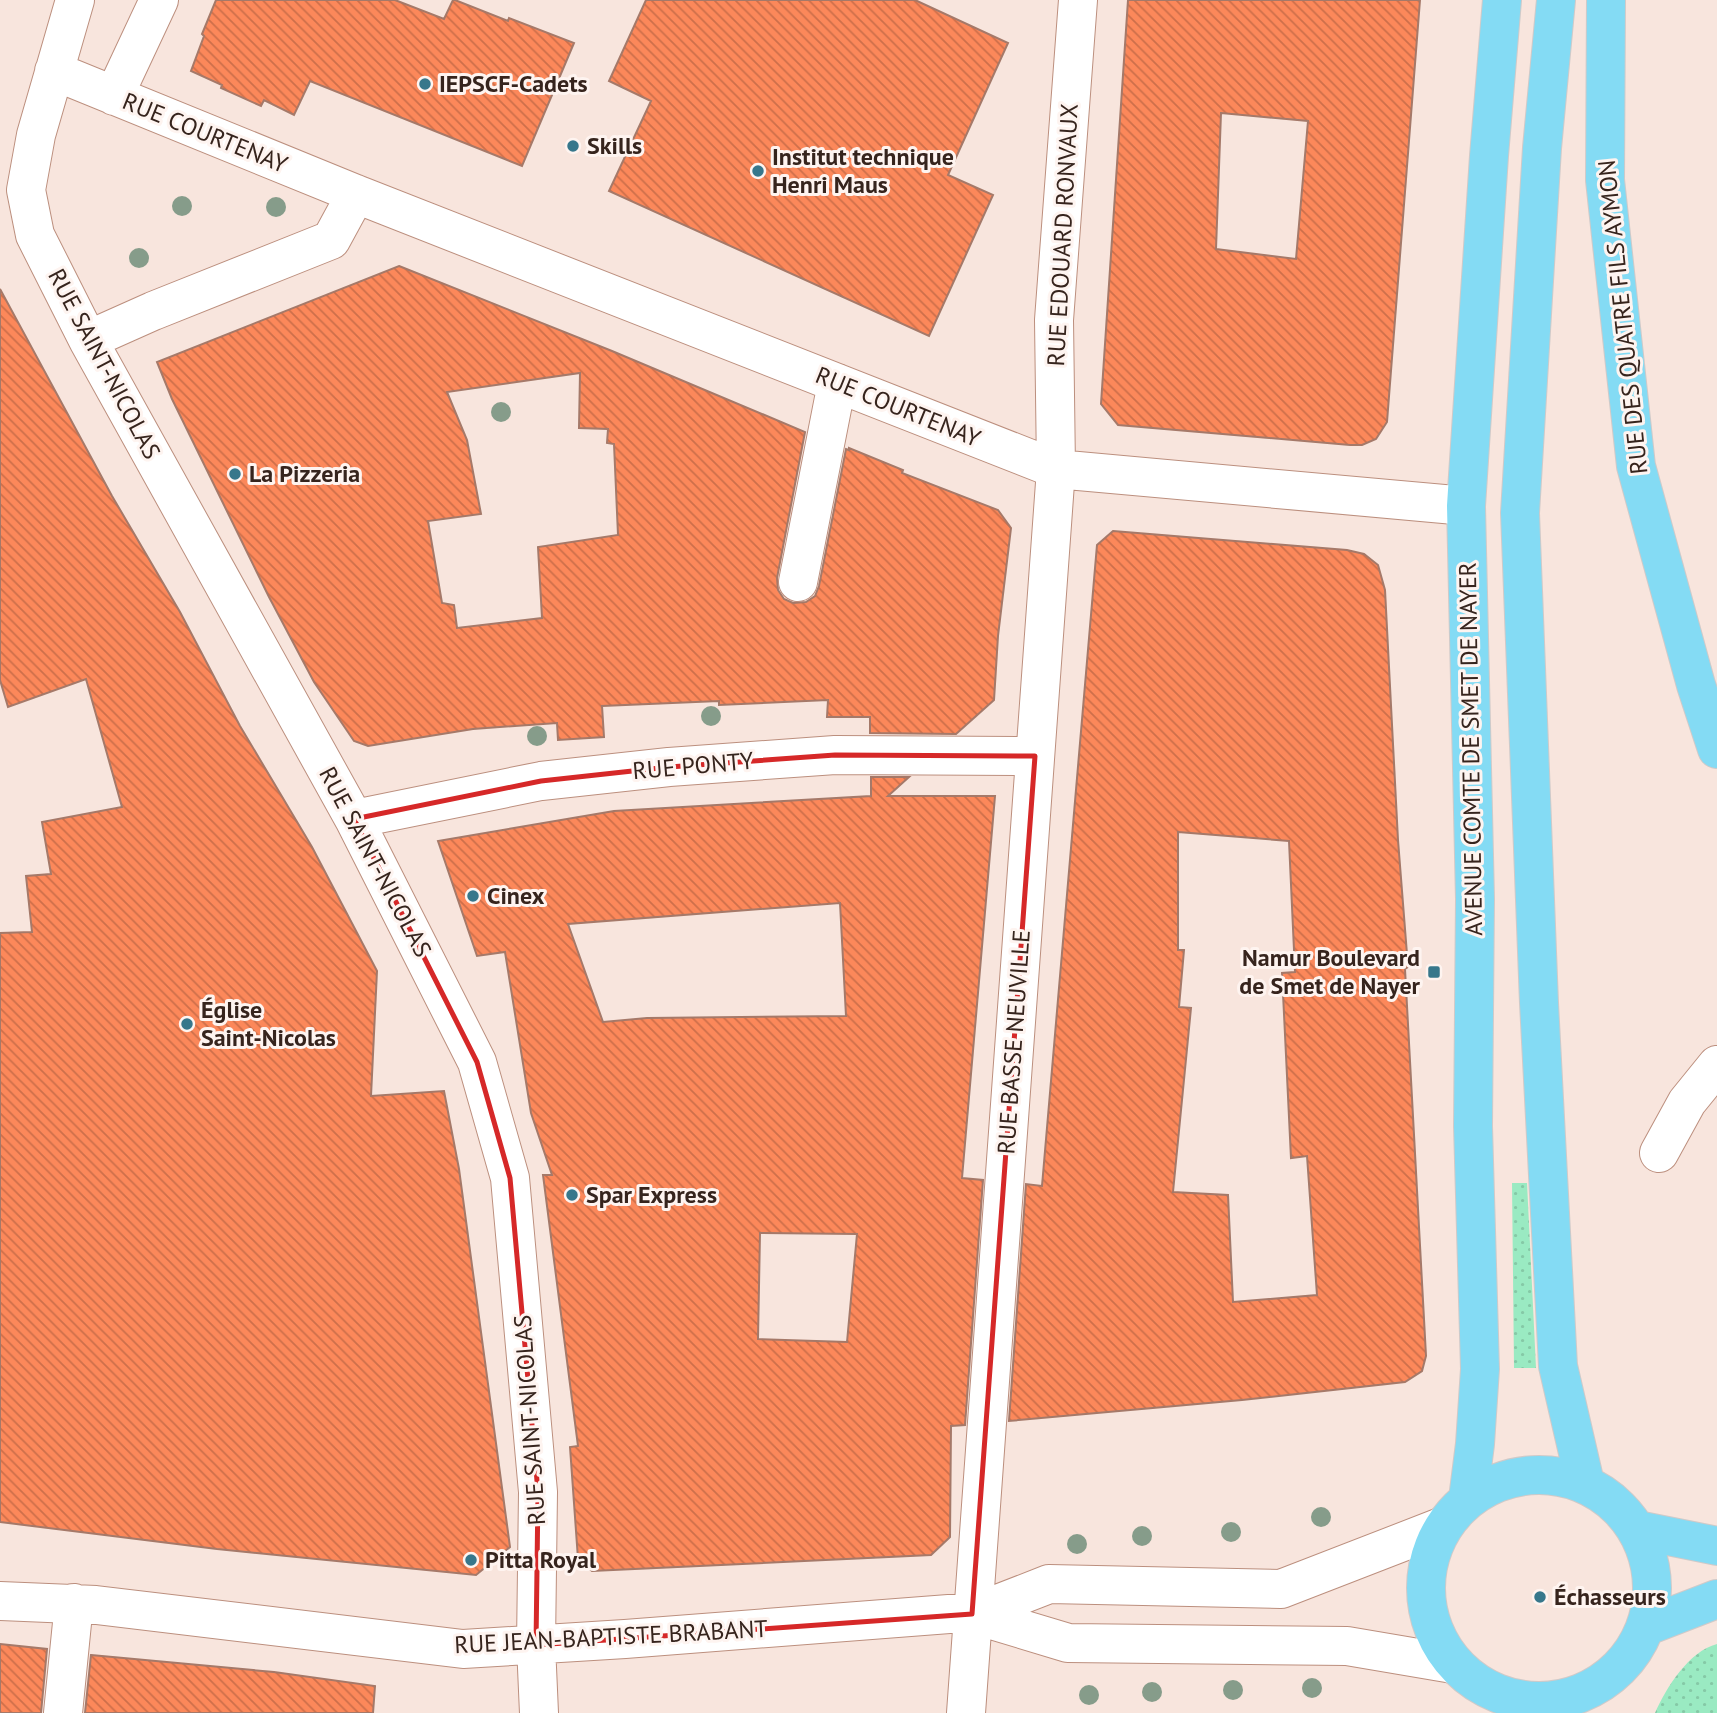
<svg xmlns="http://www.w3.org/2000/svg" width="1717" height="1713" viewBox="0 0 1717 1713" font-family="'PT Sans',sans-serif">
  <defs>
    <pattern id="grass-dots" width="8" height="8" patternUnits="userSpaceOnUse" patternTransform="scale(1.75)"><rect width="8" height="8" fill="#9aeac2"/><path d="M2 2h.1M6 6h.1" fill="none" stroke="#85c9a6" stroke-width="1.8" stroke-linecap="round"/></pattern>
    <pattern id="building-back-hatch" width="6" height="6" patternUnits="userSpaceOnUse" patternTransform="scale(1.75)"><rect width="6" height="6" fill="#fc885a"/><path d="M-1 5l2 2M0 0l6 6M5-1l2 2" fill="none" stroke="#cd6f4a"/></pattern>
  </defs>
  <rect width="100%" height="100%" fill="#f8e5dd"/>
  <path fill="url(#grass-dots)" d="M1512,1183H1527L1536,1368H1514Z
    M1717,1644V1713H1655C1666,1688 1689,1651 1717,1644Z"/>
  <path fill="url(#building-back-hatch)" stroke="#a57969" stroke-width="2" fill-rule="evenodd" d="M216,0H395L444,19L453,0H455L508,21L509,18L574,43L522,166L310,81L294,115L264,100L261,106L221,88L222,85L191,71L204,36L202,34Z
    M646,0H915L1008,43L948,175L993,195L929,336L609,191L651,101L609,81Z
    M1128,0H1420L1387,422L1376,439L1362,445H1350L1118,425L1101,404ZM1221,113L1308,121L1296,259L1216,249Z
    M399,266L612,351L805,432L777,578L778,590L784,599L793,603L806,602L815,596L819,586L846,449L849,450V448L903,470L902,473L998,510L1011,528L998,636L994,700L956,734L870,733V717H827L828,700L719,705V701L602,706L604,737L558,740L557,723L473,729L368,746L354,741L314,682L269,597L172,399L157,362ZM580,373L579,428L608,429L607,443L614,444L618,535L538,547L542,618L457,628L454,605L442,603L428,521L481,514L467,440L447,392Z
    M0,289L112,496L180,612L240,726L312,847L377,971L371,1096L444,1091L459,1169L510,1547L476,1575L217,1549L0,1522V933L32,932L26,876L51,874L42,822L122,807L86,679L8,707L0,680Z
    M1113,531L1347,550L1364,554L1378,565L1385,590L1398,840L1408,967L1405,969L1426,1356L1422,1371L1405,1382L1242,1400L1009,1421L1026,1184L1042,1186L1097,545ZM1178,832L1289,841L1295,972L1282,973L1291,1158L1307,1156L1317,1295L1233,1302L1228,1195L1173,1192L1191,1008L1179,1007L1184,950H1178Z
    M871,777H909L888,796H995L962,1178L983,1180L965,1425L951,1426L950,1537L931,1555L592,1571L578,1559L570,1447L578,1446L543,1175H552L531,1113L505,952L477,956L438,841L614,811L871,796ZM840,903L846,1016L647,1018L603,1022L568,924ZM760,1233L857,1234L847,1342L758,1339Z
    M0,1644L47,1649L41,1713H0Z
    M91,1655L274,1672L375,1686L373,1713H85Z"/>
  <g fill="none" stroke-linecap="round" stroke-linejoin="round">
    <g stroke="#bc8f7e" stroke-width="40">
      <path id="minor" d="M75,0L36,135L26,190L35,235L88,340L354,819L477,1062L510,1178L538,1492L536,1645L539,1713
        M54,71L356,194L1056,469L1466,506
        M114,96L159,0
        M88,340L153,311L331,240L356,194
        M798,582L837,383
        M354,819L541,781L669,767L835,755L1035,756
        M1659,1153L1687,1102L1717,1065
        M0,1601L96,1605L463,1649L625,1639L949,1614H972L1068,1643L1347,1646L1453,1664
        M972,1614L1049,1584L1281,1589L1441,1527
        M63,1713L74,1603
        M966,1713L1056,469L1054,320L1078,0"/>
    </g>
    <g stroke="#cfcac9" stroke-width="40">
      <path id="major" d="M1556,0L1542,148L1520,513L1539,1003L1558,1366L1585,1483
        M1606,0L1605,180L1636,466L1696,685L1717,749
        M1426 1588a113 113 0 1 1 226 0a113 113 0 1 1-226 0Z
        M1468,1499L1475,1444L1480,1369L1473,1126L1475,899L1466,506L1489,156L1502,0
        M1638,1530L1717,1546
        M1647,1626L1717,1599"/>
    </g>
    <use href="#minor" stroke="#fff" stroke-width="38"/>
    <use href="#major" stroke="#84dbf4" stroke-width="38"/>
  </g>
  <g fill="#869c8a">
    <circle cx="182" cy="206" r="10"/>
    <circle cx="276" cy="207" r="10"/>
    <circle cx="139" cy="258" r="10"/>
    <circle cx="501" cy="412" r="10"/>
    <circle cx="711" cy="716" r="10"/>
    <circle cx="537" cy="736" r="10"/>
    <circle cx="1321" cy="1517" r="10"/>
    <circle cx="1231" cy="1532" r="10"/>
    <circle cx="1142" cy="1536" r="10"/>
    <circle cx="1077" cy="1544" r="10"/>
    <circle cx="1312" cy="1688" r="10"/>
    <circle cx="1233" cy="1690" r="10"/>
    <circle cx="1152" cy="1692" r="10"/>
    <circle cx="1089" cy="1695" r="10"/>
  </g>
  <path fill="none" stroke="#d62828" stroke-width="5" stroke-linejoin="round" d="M835,755L1035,756L972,1614L536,1645L538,1492L510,1178L477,1062L354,819L541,781L669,767Z"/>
  <g fill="#37778b" stroke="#fef4f0" stroke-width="2.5">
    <circle cx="425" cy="84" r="7"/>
    <circle cx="573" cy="146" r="7"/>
    <circle cx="758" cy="171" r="7"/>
    <circle cx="235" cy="474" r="7"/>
    <circle cx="473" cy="896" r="7"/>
    <rect x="1427" y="965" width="14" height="14" rx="3.5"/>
    <circle cx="187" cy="1024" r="7"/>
    <circle cx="572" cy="1195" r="7"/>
    <circle cx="471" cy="1560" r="7"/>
    <circle cx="1540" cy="1597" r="7"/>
  </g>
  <g text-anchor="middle" stroke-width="6" stroke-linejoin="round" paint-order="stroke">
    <g font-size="24" font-weight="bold" fill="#36241d" stroke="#fef4f0" text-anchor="start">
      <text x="439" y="92">IEPSCF-Cadets</text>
      <text x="587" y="154">Skills</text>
      <text x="772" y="165">Institut technique<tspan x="772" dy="28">Henri Maus</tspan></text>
      <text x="249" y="482">La Pizzeria</text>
      <text x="487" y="904">Cinex</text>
      <text x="1420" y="966" text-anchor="end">Namur Boulevard<tspan x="1420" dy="28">de Smet de Nayer</tspan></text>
      <text x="201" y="1018">Église<tspan x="201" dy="28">Saint-Nicolas</tspan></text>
      <text x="586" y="1203">Spar Express</text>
      <text x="485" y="1568">Pitta Royal</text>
      <text x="1554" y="1605">Échasseurs</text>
    </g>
    <g font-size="24" fill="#36241d" stroke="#fef4f0">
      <text transform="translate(205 133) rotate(22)" y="8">RUE COURTENAY</text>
      <text transform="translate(1063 235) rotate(-87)" y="8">RUE EDOUARD RONVAUX</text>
      <text transform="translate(1623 317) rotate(-96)" y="8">RUE DES QUATRE FILS AYMON</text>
      <text transform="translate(104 364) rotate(62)" y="8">RUE SAINT-NICOLAS</text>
      <text transform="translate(898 407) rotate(22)" y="8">RUE COURTENAY</text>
      <text transform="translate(1471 749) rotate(-91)" y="8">AVENUE COMTE DE SMET DE NAYER</text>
      <text transform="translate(693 766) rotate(-5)" y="8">RUE PONTY</text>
      <text transform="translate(375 862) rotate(62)" y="8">RUE SAINT-NICOLAS</text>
      <text transform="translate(1014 1042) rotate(-86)" y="8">RUE BASSE NEUVILLE</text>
      <text transform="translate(530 1420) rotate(-94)" y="8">RUE SAINT-NICOLAS</text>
      <text transform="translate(611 1637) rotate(-3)" y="8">RUE JEAN-BAPTISTE BRABANT</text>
    </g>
  </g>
</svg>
